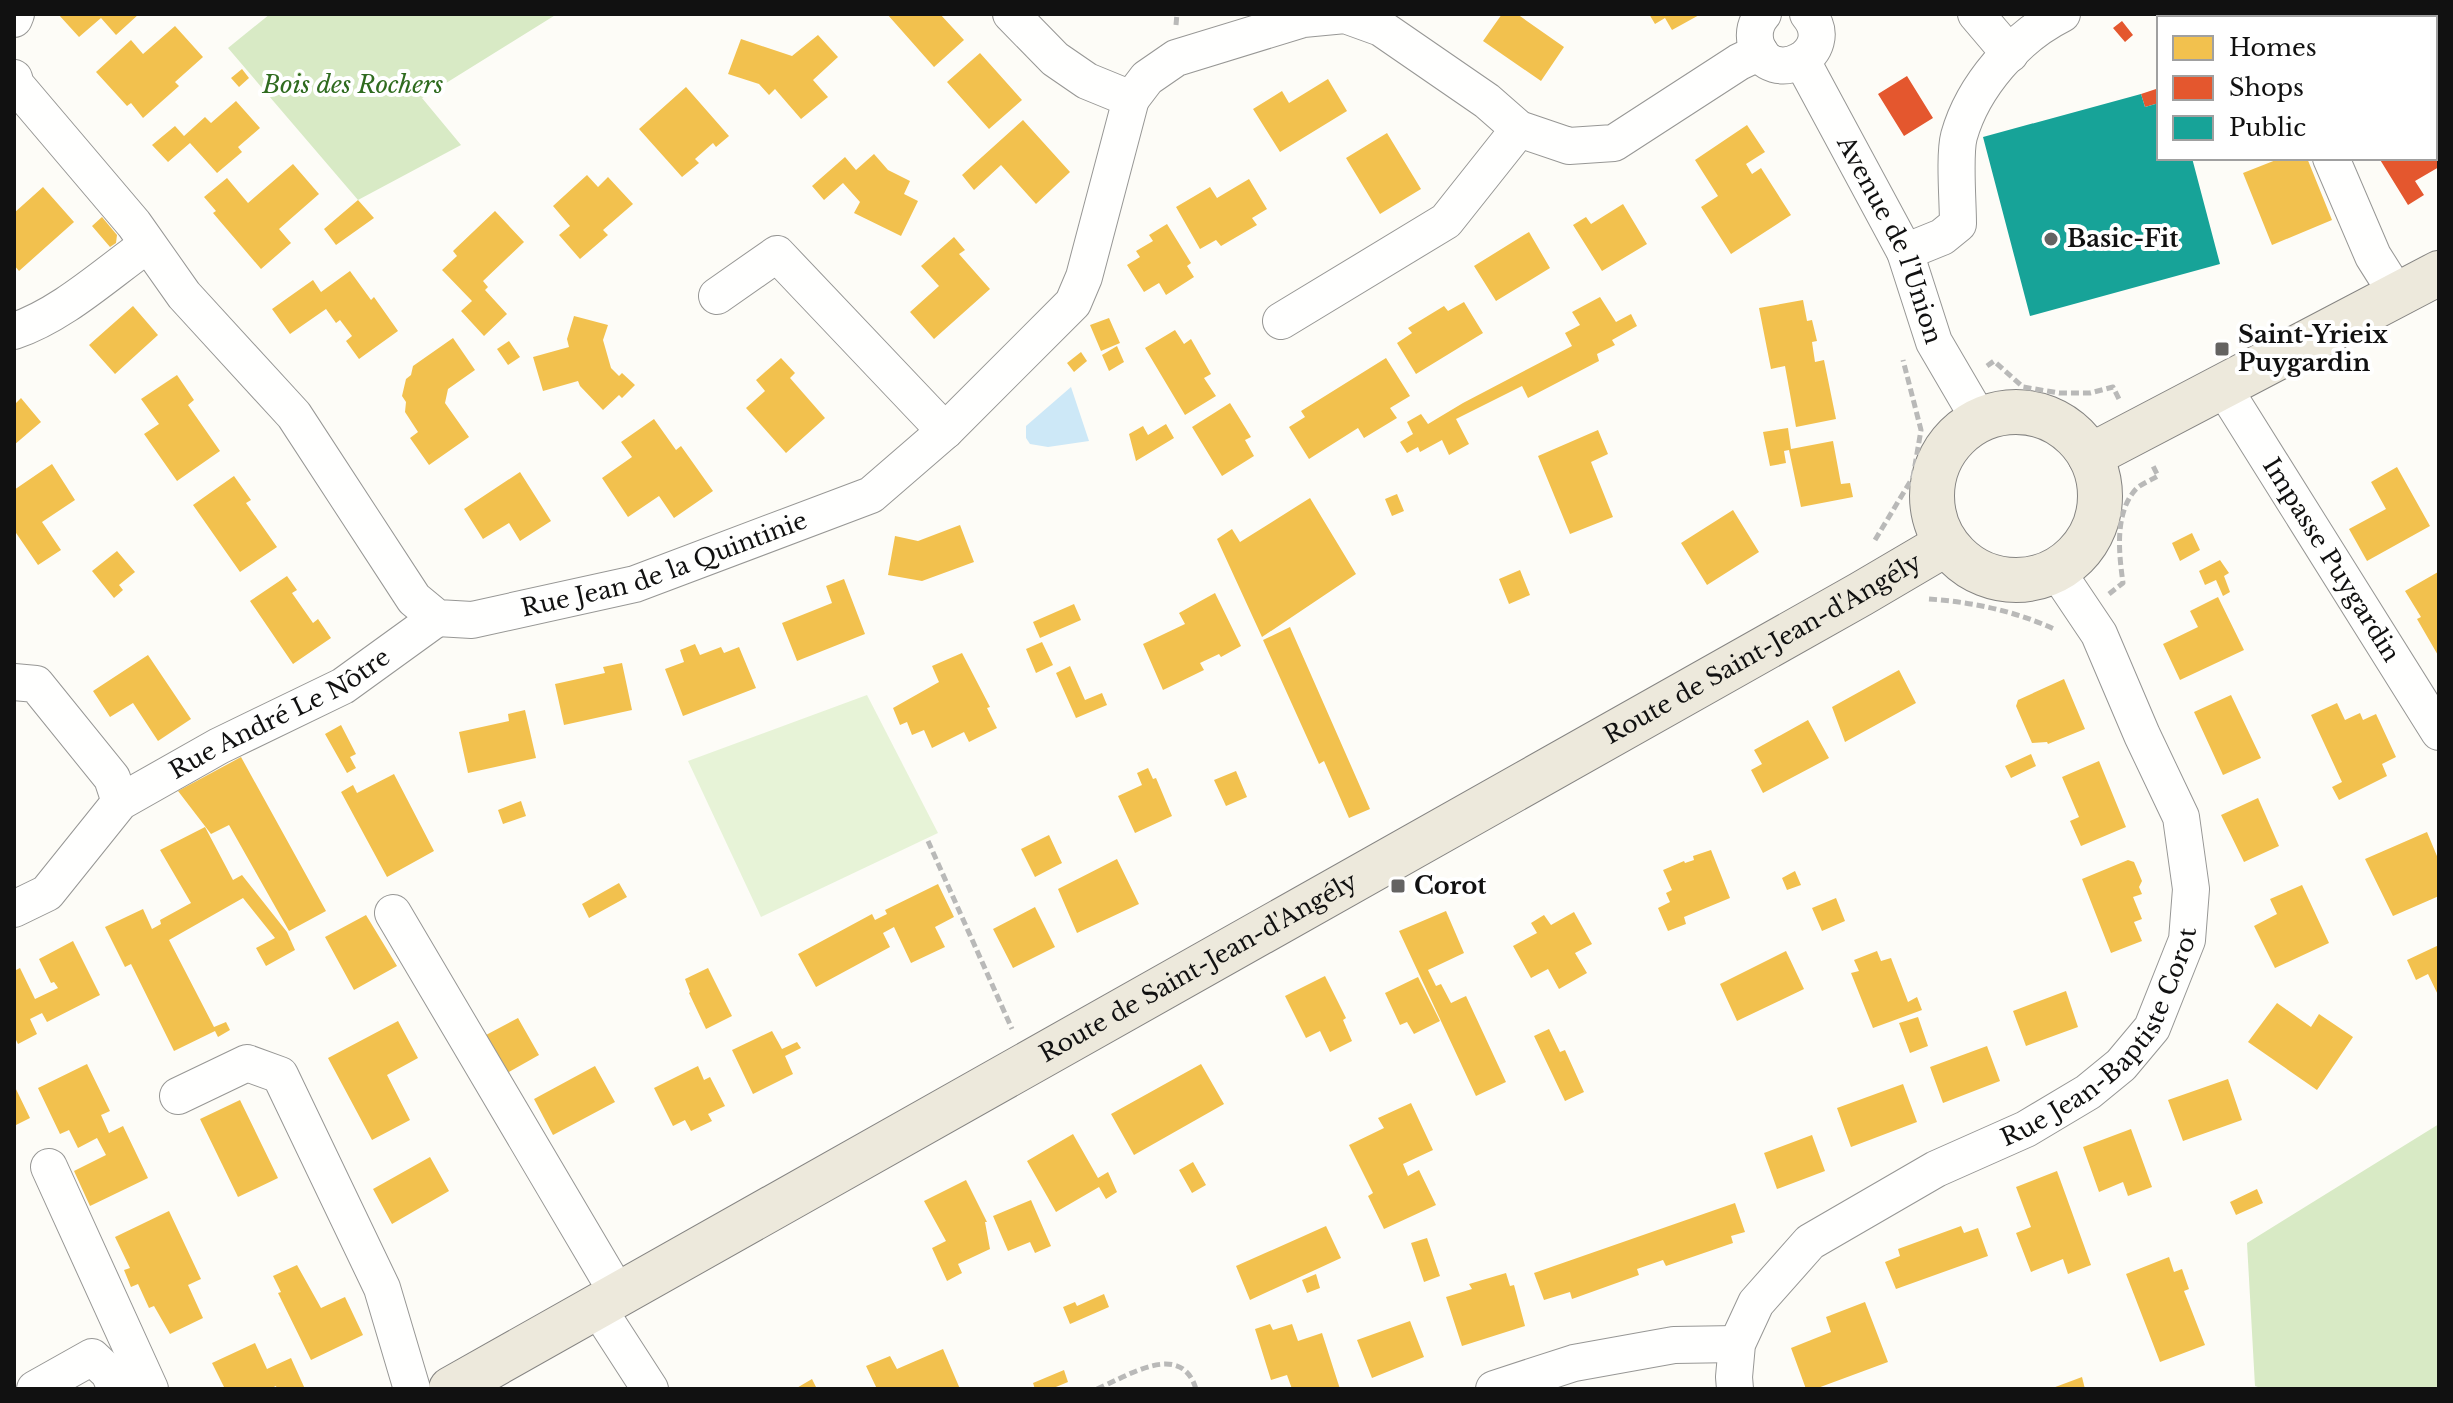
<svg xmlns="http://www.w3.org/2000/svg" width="2453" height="1403" viewBox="0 0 2453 1403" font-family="'Libre Baskerville',serif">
  <rect width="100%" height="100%" fill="#fdfcf7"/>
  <path fill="#e7f3d7" d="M867,695L938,833L761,917L688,761Z"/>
  <path fill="#d8eac5" d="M270,14H557L422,98L461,145L358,200L228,48Z
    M2439,1124V1389H2264L2255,1386L2247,1243Z"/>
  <path fill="#cde8f7" d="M1071,387L1089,441L1048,447L1030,444L1026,438V426Z"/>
  <path fill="#f2c14e" d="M58,14H139L116,35L101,18L79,37Z
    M887,14H940L964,40L934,67Z
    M1502,14H1517L1564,47L1541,81L1483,41Z
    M1649,14H1701L1672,30L1665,18L1655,24Z
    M2344,14H2382L2384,18H2346Z
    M175,26L203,57L175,82L179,86L143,118L131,103L127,106L96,72L131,40L143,54Z
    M818,35L838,57L813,80L828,97L801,119L775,89L769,95L759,84L728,74L741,39L792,56Z
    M980,53L1022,100L989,129L947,82Z
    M242,69L249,78L239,87L231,78Z
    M1328,79L1347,111L1280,152L1253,109L1282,91L1289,103Z
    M686,87L729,136L716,147L713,143L695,159L699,163L682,177L639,129Z
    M236,101L260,128L238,147L242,152L217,173L190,143L168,162L152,145L175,126L184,136L205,117L211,123Z
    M1023,120L1070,172L1036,204L1001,165L974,190L962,175Z
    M1747,125L1765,152L1746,164L1752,174L1761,168L1791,215L1731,254L1701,207L1718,196L1695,160Z
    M1387,133L1421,189L1380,214L1346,158Z
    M874,154L888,170L910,181L904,194L918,201L901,236L854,213L860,202L843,183L824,200L812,186L845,157L856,170Z
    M2281,158H2307L2332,220L2272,245L2243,173Z
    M293,164L319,194L279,229L291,243L261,269L213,213L216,211L204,197L227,178L248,203Z
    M587,175L598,187L608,177L633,204L603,230L608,235L580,259L559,235L570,226L553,206Z
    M1249,179L1267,209L1252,218L1257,225L1221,246L1216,240L1200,249L1176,207L1210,187L1217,198Z
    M43,187L74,222L19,271L14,265V213Z
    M358,200L374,218L336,245L324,229Z
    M1623,204L1647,244L1602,271L1573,225L1586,217L1591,224Z
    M495,211L524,242L483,281L488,287L485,290L507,314L484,336L461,311L472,301L442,270L457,256L453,251Z
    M102,217L117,235L116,243L110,247L92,226Z
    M1167,224L1191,263L1187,266L1194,277L1166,295L1159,283L1144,292L1127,265L1140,257L1136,251L1153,241L1149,235Z
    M1529,232L1550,268L1496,301L1474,266Z
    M954,237L965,250L959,254L990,289L934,339L910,312L939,286L921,266Z
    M350,271L371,300L374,297L398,331L359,359L346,341L352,336L340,320L336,323L326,309L290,334L272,309L313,280L321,292Z
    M1600,297L1616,322L1631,314L1637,326L1612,340L1615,345L1597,354L1599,361L1528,398L1522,386L1456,419L1469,444L1449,455L1442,440L1420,452L1418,447L1407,453L1400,442L1413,434L1407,422L1421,414L1428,424L1463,403L1572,346L1565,333L1580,325L1572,312Z
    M1803,300L1807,321L1812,320L1817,341L1812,342L1815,362L1824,360L1836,419L1796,427L1785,366L1771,369L1759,308Z
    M1464,302L1483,333L1416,374L1397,343L1412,333L1408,328L1444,306L1448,311Z
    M133,306L158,335L115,374L89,345Z
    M574,316L608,325L603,340L611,368L619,376L622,373L635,385L622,398L619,395L603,410L580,386L578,381L543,391L533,357L569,347L567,339Z
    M1109,318L1120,343L1101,351L1090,325Z
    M1175,330L1184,344L1191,339L1211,374L1204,378L1216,396L1185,415L1145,348Z
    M453,338L475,370L448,389L445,403L469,437L429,465L410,438L418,432L405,412L406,402L402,396L406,379L411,375L413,366Z
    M509,341L520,357L508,365L497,349Z
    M1117,346L1124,362L1109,371L1102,355Z
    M1081,352L1087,361L1074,372L1067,363Z
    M781,358L795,373L790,378L825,418L786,453L746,408L765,391L756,380Z
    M1386,358L1410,396L1390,408L1397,418L1364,438L1358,428L1309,459L1289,427L1305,417L1301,411Z
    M177,375L194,400L188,405L220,451L177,481L144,434L159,424L141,399Z
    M21,398L41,422L14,445V405Z
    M1230,403L1251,437L1245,440L1254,456L1222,476L1192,427Z
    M654,419L676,450L681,446L713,491L674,518L659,496L628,517L602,478L632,457L621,442Z
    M1166,424L1174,438L1136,461L1129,434L1143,426L1148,435Z
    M1788,428L1791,449L1833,441L1841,484L1850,483L1853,497L1801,507L1789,450L1784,451L1786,463L1770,466L1763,432Z
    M1598,430L1608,454L1591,462L1613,517L1570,534L1538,456Z
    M52,464L75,500L42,522L61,550L38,565L14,530V490Z
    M2397,467L2430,526L2367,561L2349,529L2386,509L2371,482Z
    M520,472L551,521L520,541L509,523L483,539L464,509Z
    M234,476L251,500L246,503L277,547L240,572L193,505Z
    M1397,494L1404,511L1392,516L1385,499Z
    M1310,498L1356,574L1262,637L1217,539L1232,529L1240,542Z
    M1733,510L1759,552L1707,585L1681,543Z
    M960,525L974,562L922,581L888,575L895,536L918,541Z
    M2192,533L2200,550L2180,561L2172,543Z
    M117,551L135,572L119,585L123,590L114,598L92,571Z
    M2220,560L2229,573L2224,576L2230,592L2223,596L2216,580L2205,585L2199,571Z
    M1520,570L1530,595L1509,604L1499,579Z
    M2438,572L2439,574V657L2417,619L2421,617L2405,591Z
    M287,576L297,590L292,593L313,623L318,619L331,638L293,664L250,601Z
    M844,579L865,634L797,661L782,623L832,603L826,586Z
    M1215,593L1241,646L1221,657L1219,654L1200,663L1204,670L1163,690L1143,644L1185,624L1179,613Z
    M2218,597L2244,650L2180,680L2163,644L2198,627L2190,611Z
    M1074,604L1081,620L1040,638L1033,622Z
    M1290,627L1370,809L1349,818L1324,761L1319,764L1263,640Z
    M1042,642L1053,665L1036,673L1026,649Z
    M695,644L700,655L721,647L724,653L739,647L756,688L683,716L665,669L684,662L680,650Z
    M962,653L990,707L987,708L997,728L969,742L964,732L932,748L924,730L912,735L907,722L900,725L893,708L939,682L932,666Z
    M148,655L191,719L158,741L133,703L110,717L93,691Z
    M622,663L632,710L564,725L555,684L605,673L603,667Z
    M1070,666L1085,700L1102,693L1107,705L1076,718L1056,673Z
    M1899,670L1916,703L1845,742L1832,707Z
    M2064,679L2085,729L2048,744L2047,742L2032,743L2016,706L2018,700Z
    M2231,695L2261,758L2223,775L2194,712Z
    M2337,703L2345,720L2360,713L2363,720L2376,714L2396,757L2382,764L2387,776L2339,800L2332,787L2342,782L2311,715Z
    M525,710L536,758L468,773L459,732L509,721L508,714Z
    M1808,720L1829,758L1763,793L1751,770L1762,764L1754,750Z
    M341,725L356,754L350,757L356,768L347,773L325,734Z
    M2031,754L2036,766L2011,778L2005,766Z
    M241,757L326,911L289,931L229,825L211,834L178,791Z
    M2099,761L2126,827L2081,846L2070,821L2079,817L2062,777Z
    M1148,768L1153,779L1156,778L1172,816L1135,833L1118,796L1142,785L1137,773Z
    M1236,771L1247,797L1226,806L1214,780Z
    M394,774L434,851L387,877L341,792L353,785L357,793Z
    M2258,798L2279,846L2244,862L2221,815Z
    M521,801L526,816L503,824L498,810Z
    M205,827L233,880L242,875L287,932L295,950L266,966L256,948L275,938L243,898L169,940L214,1027L226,1022L230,1030L218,1037L215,1031L174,1051L131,964L125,967L105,927L143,909L152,929L161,924L160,920L191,903L160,850Z
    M2427,832L2439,861V896L2393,916L2365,859Z
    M1049,835L1062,863L1035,877L1021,849Z
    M1711,850L1730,898L1684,917L1686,924L1668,931L1658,908L1670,902L1666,893L1672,890L1663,870L1684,861L1685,863L1694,860L1693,856Z
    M1117,859L1139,904L1077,933L1058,889Z
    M2128,860L2134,862L2142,881L2139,887L2142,894L2133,897L2142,919L2134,922L2142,941L2111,953L2082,879Z
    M1795,871L1801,885L1787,890L1782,878Z
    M619,883L627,897L589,918L582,904Z
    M938,884L954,917L935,927L945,947L911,963L894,927L883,933L890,947L816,987L798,954L872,914L875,920L887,914L885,910Z
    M2302,885L2329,943L2275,968L2254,926L2277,914L2270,899Z
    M1836,898L1845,921L1822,931L1812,908Z
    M1035,907L1055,947L1013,968L993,929Z
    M1446,911L1464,953L1428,970L1436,986L1441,984L1451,1003L1466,996L1506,1082L1476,1096L1399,931Z
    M1574,912L1592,944L1575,953L1587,973L1559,989L1548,969L1531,978L1513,946L1537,933L1531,923L1544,915L1551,925Z
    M366,915L397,966L354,990L325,937Z
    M73,941L100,995L47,1022L42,1013L30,1019L37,1034L18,1044L14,1036V971L20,968L35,999L58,988L54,982L51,983L39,959Z
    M2439,945V997L2428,974L2416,980L2407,960Z
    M1786,951L1804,989L1737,1021L1720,984Z
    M1877,951L1881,961L1891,958L1908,1002L1917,997L1922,1010L1873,1028L1851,973L1859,971L1854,960Z
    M708,968L732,1016L706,1029L689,993L690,992L685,979Z
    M1325,976L1346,1018L1343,1020L1352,1041L1330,1052L1320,1031L1306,1038L1285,996Z
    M1418,977L1440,1021L1414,1034L1407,1022L1400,1025L1385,993Z
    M2066,991L2078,1027L2026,1046L2013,1011Z
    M2277,1003L2311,1027L2319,1014L2353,1037L2317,1090L2248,1042Z
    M1918,1017L1928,1046L1910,1053L1899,1023Z
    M518,1018L539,1055L507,1073L486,1035Z
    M398,1021L418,1058L387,1075L410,1120L372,1140L328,1058Z
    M1549,1029L1560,1052L1565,1050L1584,1092L1565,1101L1534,1036Z
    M772,1031L782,1049L797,1042L801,1048L785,1056L793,1074L753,1094L732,1050Z
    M1987,1046L2000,1081L1943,1103L1930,1067Z
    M87,1064L110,1111L101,1115L109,1133L123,1126L148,1178L90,1206L74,1171L106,1155L97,1138L78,1148L69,1130L60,1134L38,1088Z
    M1201,1064L1224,1104L1134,1155L1111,1114Z
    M595,1066L615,1102L553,1135L534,1099Z
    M698,1066L704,1080L710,1077L725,1106L708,1114L712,1121L691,1131L685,1120L673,1126L654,1088Z
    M2228,1079L2242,1120L2183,1141L2168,1100Z
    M1903,1084L1917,1122L1851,1147L1837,1108Z
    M14,1085L30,1118L14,1126Z
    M240,1100L278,1178L238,1197L200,1119Z
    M1411,1103L1433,1150L1403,1164L1408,1176L1419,1170L1436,1205L1384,1229L1368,1196L1373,1193L1349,1145L1384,1128L1378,1118Z
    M2131,1129L2152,1187L2128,1196L2123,1182L2099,1192L2083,1147Z
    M1073,1134L1098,1178L1108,1172L1117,1192L1106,1199L1099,1187L1056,1212L1027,1161Z
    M1812,1135L1825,1171L1777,1189L1764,1153Z
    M430,1157L449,1191L392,1224L373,1189Z
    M1193,1162L1206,1185L1192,1193L1179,1170Z
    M2057,1171L2091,1265L2068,1274L2063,1259L2031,1272L2016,1233L2031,1227L2016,1187Z
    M966,1180L987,1222H985L990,1249L958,1264L962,1273L947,1281L932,1248L946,1241L924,1201Z
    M2257,1189L2263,1203L2236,1215L2230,1202Z
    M1031,1200L1051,1246L1035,1253L1030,1242L1008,1251L993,1216Z
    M1735,1203L1745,1232L1731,1236L1733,1243L1666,1266L1663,1260L1637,1269L1639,1275L1572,1299L1570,1292L1544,1300L1534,1273Z
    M169,1211L201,1279L188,1285L203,1318L170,1334L154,1306L149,1308L138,1284L131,1287L124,1270L130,1268L115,1237Z
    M1326,1226L1341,1258L1250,1300L1236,1266Z
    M1961,1226L1964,1233L1978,1228L1988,1256L1896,1289L1885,1262L1900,1256L1898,1249Z
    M1427,1238L1440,1276L1424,1282L1411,1243Z
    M2169,1257L2174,1272L2182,1269L2189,1289L2184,1291L2205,1345L2160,1362L2126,1274Z
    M297,1265L321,1308L345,1297L363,1335L311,1360L278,1293L281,1292L273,1276Z
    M1506,1273L1510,1286L1514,1285L1525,1326L1462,1346L1446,1297L1472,1289L1469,1284Z
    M1316,1274L1320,1288L1307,1293L1302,1280Z
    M1104,1294L1109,1307L1070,1324L1063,1307L1075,1302L1077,1306Z
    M1865,1302L1888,1362L1815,1389H1806L1791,1348L1831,1332L1826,1317Z
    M1410,1321L1424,1357L1372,1378L1357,1340Z
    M1270,1324L1273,1330L1292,1324L1298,1341L1322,1333L1340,1389H1292L1287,1375L1271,1380L1255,1329Z
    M255,1343L267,1369L291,1358L305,1389H277L276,1386L269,1389H225L212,1363Z
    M943,1349L960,1389H877L866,1366L890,1356L897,1369Z
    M1064,1370L1068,1382L1051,1389H1035L1033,1383Z
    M2082,1377L2085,1389H2050Z
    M812,1379L817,1389H795Z"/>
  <path fill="#e4572e" d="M2122,21L2133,35L2125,42L2113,28Z
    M1907,76L1933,118L1904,136L1878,94Z
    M2159,88V103L2145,107L2141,94Z
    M2439,123V167L2415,181L2424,195L2408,205L2379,158H2435V125Z"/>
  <path fill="#17a398" d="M2141,94L2145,107L2159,103V158H2192L2220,264L2030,316L1983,137Z"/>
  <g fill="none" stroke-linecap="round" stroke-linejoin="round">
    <g stroke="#979795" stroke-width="38">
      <g id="minor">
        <path d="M1011,14L1055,59L1087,81L1131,99L1147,78L1176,58L1303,19L1345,15L1381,28L1487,101L1519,129L1569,146L1614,143L1739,62L1760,52"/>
        <path d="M1763,14C1756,22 1753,33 1756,44C1770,90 1841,53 1808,14"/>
        <path d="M1976,14L2010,54"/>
        <path d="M14,19L16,14"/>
        <path id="s1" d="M1802,61L1905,252L1934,342L1979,419"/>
        <path id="s2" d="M14,78L16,85L134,224L184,295L294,415L414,599L437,618L472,620L635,584L871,495L945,431L1073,303L1084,277L1131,99"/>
        <path d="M2331,158L2373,256L2397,294"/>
        <path d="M1905,252L1942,237L1958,224C1958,202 1954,155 1959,136C1973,86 2016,37 2062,14"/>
        <path d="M717,296L777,254L945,431"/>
        <path d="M1281,321L1446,221L1519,129"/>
        <path d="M14,331C62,315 106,274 147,245"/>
        <path id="s3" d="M2223,387L2439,732"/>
        <path d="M14,682L36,684L112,778L120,802"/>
        <path id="s4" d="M14,909L47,893L120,802L219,746L343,686L437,618"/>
        <path d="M393,913L618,1294"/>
        <path d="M178,1096L247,1063L280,1075L382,1288L412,1389"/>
        <path d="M49,1167L150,1389"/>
        <path d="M597,1307L650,1389"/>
        <path d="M35,1389L92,1357L109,1373L116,1389"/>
        <path d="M1494,1389L1574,1363L1674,1345L1737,1344"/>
        <path id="s5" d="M1735,1389L1734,1377L1737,1344L1756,1303L1810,1242L1936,1169L2026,1129L2088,1092L2121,1065L2152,1028L2187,940L2191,889L2181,817L2142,735L2099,634L2056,570"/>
      </g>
    </g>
    <g stroke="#858482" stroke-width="46">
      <g id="major">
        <circle cx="2016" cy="496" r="84"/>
        <path d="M2090,456L2439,273"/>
        <path id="s6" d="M451,1389L1861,594L1946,544"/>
      </g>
    </g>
    <path stroke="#b9b9b8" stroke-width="5" stroke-dasharray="8 4" stroke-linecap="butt" d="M1176,25L1177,14
      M1987,366L1994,361L2023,387L2059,393H2090L2113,387L2120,401
      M1875,540L1913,477L1921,430L1903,360
      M2109,594L2123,583C2119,554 2114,513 2136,489C2141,484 2151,480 2158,476L2152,464
      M1929,599C1972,602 2015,611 2054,629
      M928,841L1012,1029
      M1097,1389C1128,1376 1181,1340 1196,1389"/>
    <use href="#minor" stroke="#fffffe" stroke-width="36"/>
    <use href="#major" stroke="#ede9dc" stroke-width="44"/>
  </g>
  <g fill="#646362" stroke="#fff" stroke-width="3">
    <circle cx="2051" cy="239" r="8"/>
    <rect x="2214" y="341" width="16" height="16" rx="4"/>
    <rect x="1390" y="878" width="16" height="16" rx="4"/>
  </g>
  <g text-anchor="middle" stroke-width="8" stroke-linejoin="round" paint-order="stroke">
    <g font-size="24" font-style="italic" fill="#2f6b1f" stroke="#fff">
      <text x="353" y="93">Bois des Rochers</text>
    </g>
    <g font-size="24" font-weight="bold" fill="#111" stroke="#fff" text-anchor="start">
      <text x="2067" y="247">Basic-Fit</text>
      <text x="2238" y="343">Saint-Yrieix<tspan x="2238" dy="28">Puygardin</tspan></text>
      <text x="1414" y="894">Corot</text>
    </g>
    <g font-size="24" fill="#111" stroke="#fff">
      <text dy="8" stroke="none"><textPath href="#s1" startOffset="200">Avenue de l'Union</textPath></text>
      <text dy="8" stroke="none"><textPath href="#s3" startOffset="204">Impasse Puygardin</textPath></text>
      <text dy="8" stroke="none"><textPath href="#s2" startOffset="924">Rue Jean de la Quintinie</textPath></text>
      <text dy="8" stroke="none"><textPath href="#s6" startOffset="1506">Route de Saint-Jean-d'Angély</textPath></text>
      <text dy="8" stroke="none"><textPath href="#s4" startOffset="336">Rue André Le Nôtre</textPath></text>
      <text dy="8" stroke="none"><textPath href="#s6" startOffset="858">Route de Saint-Jean-d'Angély</textPath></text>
      <text dy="8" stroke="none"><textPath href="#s5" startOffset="538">Rue Jean-Baptiste Corot</textPath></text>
    </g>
  </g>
  <rect width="2453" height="1403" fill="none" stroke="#111111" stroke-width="32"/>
  <rect x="2157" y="16" width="280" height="144" fill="#ffffff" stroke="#a0a0a0" stroke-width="2"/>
  <rect x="2173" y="36" width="40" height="24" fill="#f2c14e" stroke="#a0a0a0" stroke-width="2"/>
  <text x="2229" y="56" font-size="24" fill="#111111">Homes</text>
  <rect x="2173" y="76" width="40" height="24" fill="#e4572e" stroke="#a0a0a0" stroke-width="2"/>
  <text x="2229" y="96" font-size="24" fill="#111111">Shops</text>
  <rect x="2173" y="116" width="40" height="24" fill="#17a398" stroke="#a0a0a0" stroke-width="2"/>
  <text x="2229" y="136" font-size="24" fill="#111111">Public</text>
</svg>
